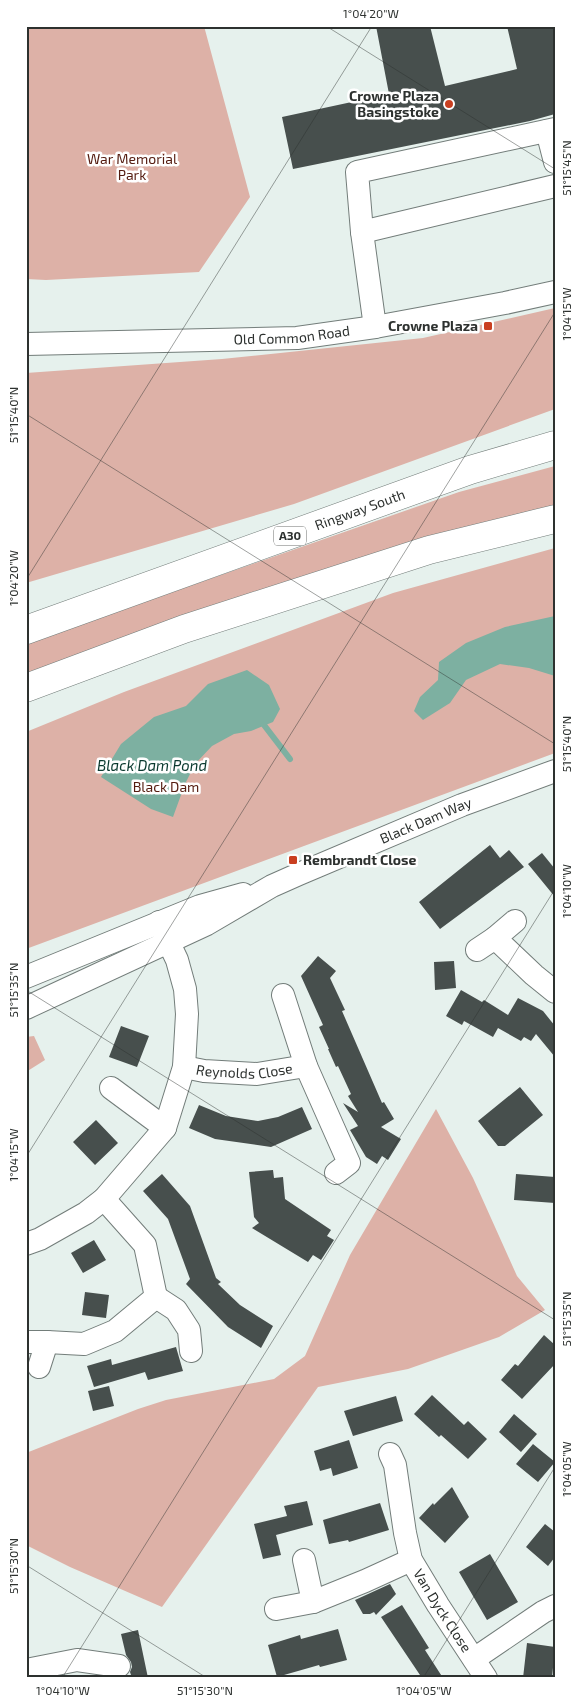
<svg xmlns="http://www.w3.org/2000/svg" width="581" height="1704" viewBox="0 0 581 1704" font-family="'Exo 2',sans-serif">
  <rect width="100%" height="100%" fill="#e6f1ed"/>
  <path fill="#ddb1a7" d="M26,26H204L250,197L199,272L46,280L26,279Z
    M555,308V409L294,504L26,583V373L222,359L423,338Z
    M555,466V509L26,677V643L459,492Z
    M555,548V753L26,949V732L124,692L393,593Z
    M34,1036L45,1060L26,1072V1037Z
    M436,1109L473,1178L517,1276L545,1310L499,1337L408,1369L318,1387L162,1607L70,1567L26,1545V1453L138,1409L166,1400L274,1379L305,1356L350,1255Z"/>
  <path fill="#7db0a1" d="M555,616V676L529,668L500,664L466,680L450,703L423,720L414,711L420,697L438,680L439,662L466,643L505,627Z
    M247,670L269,685L280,709L273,722L251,731L234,734L212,746L195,764L185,784L173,817L151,809L101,777L121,744L154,717L186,706L208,684Z"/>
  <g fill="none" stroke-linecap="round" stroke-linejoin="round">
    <path stroke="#7db0a1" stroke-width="6" d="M264,725L290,759"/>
  </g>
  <path fill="#474f4d" d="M376,26H430L445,86L517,69L507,26H555V114L530,121L293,169L282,117L389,94Z
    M490,845L500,858L509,850L524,867L440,929L419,902Z
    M542,853L555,869V897L528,864Z
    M318,956L336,971L330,978L345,1010L342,1011L382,1103L384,1102L394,1119L381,1127L401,1139L388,1160L382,1156L377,1164L366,1157L350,1130L358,1126L343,1103L358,1112L348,1096L351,1094L338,1066L336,1067L328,1049H329L319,1027L323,1025L301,976Z
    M454,961L456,988L435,990L434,962Z
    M461,990L482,1002L484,1000L508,1015L518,998L543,1011L555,1026V1057L536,1034L531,1041L524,1037L521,1041L498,1028L493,1037L464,1021L462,1025L446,1016Z
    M121,1026L149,1036L137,1067L109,1057Z
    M520,1087L543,1115L505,1146H498L478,1121Z
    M199,1105L226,1116L258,1121L278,1117L302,1107L312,1129L271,1147L215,1139L189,1128Z
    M96,1120L118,1143L95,1165L73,1142Z
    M273,1170L274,1178L283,1177L285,1199L331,1230L327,1236L334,1240L321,1260L313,1255L308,1262L252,1228L259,1223L254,1217L249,1172Z
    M162,1174L190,1206L216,1278L221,1282L218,1284L240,1305L273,1326L261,1348L228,1327L186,1284L190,1279L168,1219L143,1191Z
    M516,1174L555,1177V1203L514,1200Z
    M94,1240L106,1260L83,1273L71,1253Z
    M85,1292L109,1295L106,1318L82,1315Z
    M544,1335L555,1345V1364L522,1399L501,1380L515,1364L518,1366Z
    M176,1347L183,1371L148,1380L145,1372L94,1387L87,1366L111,1359L112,1365Z
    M109,1386L114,1406L93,1411L88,1391Z
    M432,1395L464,1425L468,1421L487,1439L468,1459L441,1435L439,1437L414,1414Z
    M396,1396L403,1421L353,1436L344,1411Z
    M514,1414L537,1434L521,1452L499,1432Z
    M349,1440L358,1468L333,1476L331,1468L320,1471L314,1451Z
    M533,1444L555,1462L538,1482L516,1464Z
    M452,1487L469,1517L445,1543L419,1518L433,1503L434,1505Z
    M307,1501L313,1525L276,1535L281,1555L263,1559L254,1524L287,1516L284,1506Z
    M380,1503L389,1530L349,1542L348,1540L329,1544L323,1520Z
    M545,1524L555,1532V1557L548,1566L526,1547Z
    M490,1554L518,1602L487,1620L459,1572Z
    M390,1584L396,1594L376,1615L374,1612L370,1614H363L355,1600Z
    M402,1605L429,1648L425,1650L443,1678H422L381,1617Z
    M338,1629L347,1660L320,1667L319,1665L277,1677L268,1645L300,1635L301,1639Z
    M138,1630L148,1678H132L130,1672L132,1667L131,1662L126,1655L121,1634Z
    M527,1643L555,1647L552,1678H523Z"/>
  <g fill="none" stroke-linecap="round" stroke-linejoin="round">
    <g stroke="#737d7a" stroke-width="24">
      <g id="minor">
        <path d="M547,131L555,162"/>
        <path d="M362,232L555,186"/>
        <path d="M375,327L362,232L357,172L555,129"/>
        <path id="s1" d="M26,344L297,338L375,327L505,303L555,292"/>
        <path d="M495,938L515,921"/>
        <path d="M477,950L495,938L534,975L555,992"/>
        <path d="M26,977L200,906L243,894"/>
        <path d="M283,995L306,1066L349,1163L336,1173"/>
        <path id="s2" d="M26,1008L207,924L272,886L299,874L462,805L555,771"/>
        <path id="s3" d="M184,1067L204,1071L257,1074L306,1066"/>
        <path d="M111,1088L165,1128"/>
        <path d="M26,1244L40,1239L86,1213L104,1199L165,1128L184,1067L187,1014L185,989L177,960L159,922"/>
        <path d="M156,1297L176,1310L189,1330L191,1351"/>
        <path d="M26,1342H47L84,1344L115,1331L156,1297L145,1245L104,1199"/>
        <path d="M39,1367L47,1342"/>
        <path id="s4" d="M390,1454L395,1465L405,1533L411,1560L438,1605L486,1678"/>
        <path d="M304,1560L313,1602"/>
        <path d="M276,1609L313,1602L365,1581L411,1560"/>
        <path d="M474,1659L543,1612L555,1606"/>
        <path d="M26,1670L77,1660L119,1666"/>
      </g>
    </g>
    <g stroke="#737d7a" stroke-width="29">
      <g id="major">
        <path id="s5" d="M26,630L470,470L555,445"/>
        <path d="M26,688L184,629L429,550L555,519"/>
      </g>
    </g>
    <use href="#minor" stroke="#fff" stroke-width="22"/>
    <use href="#major" stroke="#fff" stroke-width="28"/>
  </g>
  <path fill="none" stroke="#2d312f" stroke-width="1" stroke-opacity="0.45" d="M326,26L555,169M26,414L555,744M26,580L372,26M26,990L555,1320M26,1157L555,312M26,1565L207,1678M62,1678L555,889M423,1678L555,1467"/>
  <g fill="#c93f20" stroke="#fff" stroke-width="2">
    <circle cx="449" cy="104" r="5"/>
    <rect x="483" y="321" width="10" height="10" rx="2.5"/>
    <rect x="288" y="855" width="10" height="10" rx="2.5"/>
  </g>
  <g text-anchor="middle" stroke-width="5" stroke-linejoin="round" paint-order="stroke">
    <rect fill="#fff" stroke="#6c6f6d" stroke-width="1" x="274" y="526.5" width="32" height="19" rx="4"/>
    <g font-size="12" font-weight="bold" fill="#2d312f">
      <text x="290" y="540">A30</text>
    </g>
    <g font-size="14" font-weight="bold" fill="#2d312f" stroke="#fff" text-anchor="end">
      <text x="439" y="101">Crowne Plaza<tspan x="439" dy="16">Basingstoke</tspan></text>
      <text x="478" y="331">Crowne Plaza</text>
      <text x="303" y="865" text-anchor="start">Rembrandt Close</text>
    </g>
    <g font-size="14" fill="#551c10" stroke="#fff">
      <text x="132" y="164">War Memorial<tspan x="132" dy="16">Park</tspan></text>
      <text x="166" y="792">Black Dam</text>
    </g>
    <g font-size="14" fill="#2d312f" stroke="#fff">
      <text dy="5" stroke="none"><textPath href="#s1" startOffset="266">Old Common Road</textPath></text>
      <text dy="5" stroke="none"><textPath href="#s5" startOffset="355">Ringway South</textPath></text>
      <text dy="5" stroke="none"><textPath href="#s2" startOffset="442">Black Dam Way</textPath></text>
      <text dy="5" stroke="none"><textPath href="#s3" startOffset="61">Reynolds Close</textPath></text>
      <text dy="5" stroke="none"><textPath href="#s4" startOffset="168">Van Dyck Close</textPath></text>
    </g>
    <g font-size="15" font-style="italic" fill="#0a392f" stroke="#fff">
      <text x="152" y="771">Black Dam Pond</text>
    </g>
  </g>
  <rect width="581" height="1704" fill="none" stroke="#ffffff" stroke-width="55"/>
  <rect x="28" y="28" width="526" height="1648" fill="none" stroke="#2d312f" stroke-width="2"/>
  <g font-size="12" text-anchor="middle" fill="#2d312f">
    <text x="371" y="18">1°04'20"W</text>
    <text transform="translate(567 168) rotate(-90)" y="4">51°15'45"N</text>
    <text transform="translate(567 314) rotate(-90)" y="4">1°04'15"W</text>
    <text transform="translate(14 415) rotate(-90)" y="4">51°15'40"N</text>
    <text transform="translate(14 578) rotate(-90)" y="4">1°04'20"W</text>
    <text transform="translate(567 744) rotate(-90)" y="4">51°15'40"N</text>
    <text transform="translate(567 891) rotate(-90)" y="4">1°04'10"W</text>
    <text transform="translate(14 990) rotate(-90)" y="4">51°15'35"N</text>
    <text transform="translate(14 1155) rotate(-90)" y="4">1°04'15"W</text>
    <text transform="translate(567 1319) rotate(-90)" y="4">51°15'35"N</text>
    <text transform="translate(567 1469) rotate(-90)" y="4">1°04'05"W</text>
    <text transform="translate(14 1566) rotate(-90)" y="4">51°15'30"N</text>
    <text x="63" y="1695">1°04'10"W</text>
    <text x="205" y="1695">51°15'30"N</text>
    <text x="424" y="1695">1°04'05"W</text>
  </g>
</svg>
